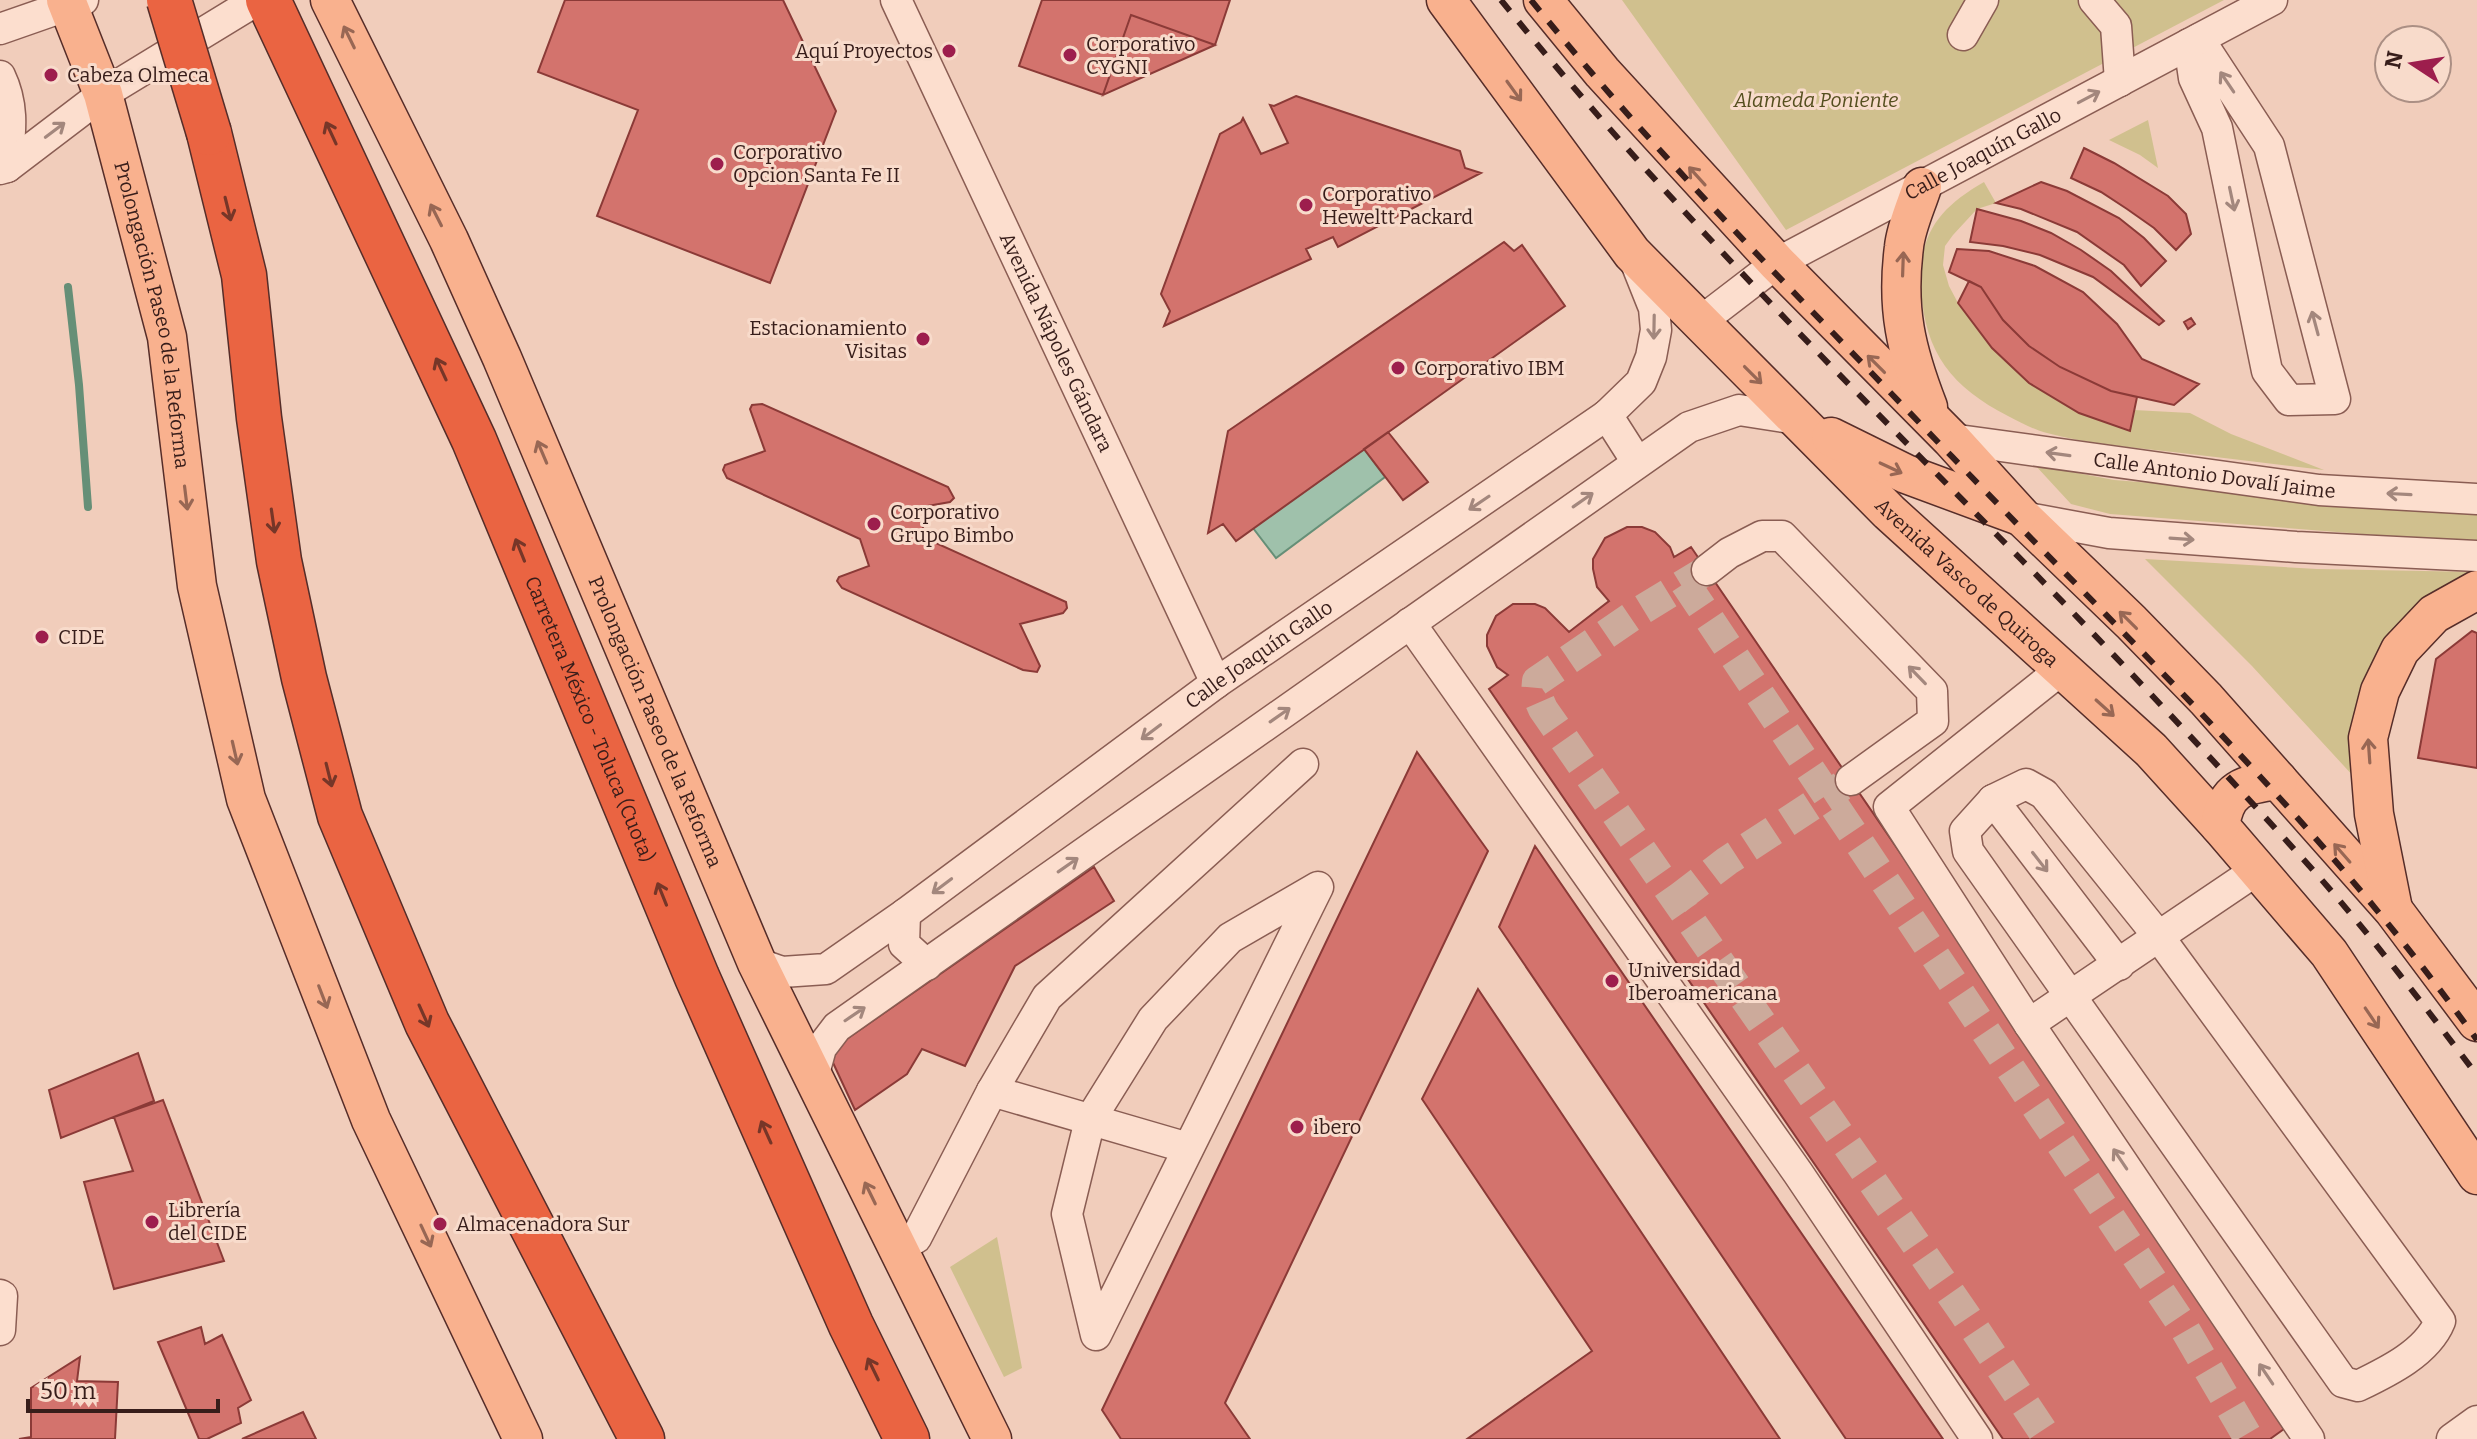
<svg xmlns="http://www.w3.org/2000/svg" width="2477" height="1439" viewBox="0 0 2477 1439" font-family="Bitter,serif">
  <rect width="100%" height="100%" fill="#f1cdbb"/>
  <path fill="#d0c08e" d="M1622,0H2224L1786,230Z
    M2148,120L2158,168L2140,155L2109,140Z
    M1984,182L1996,203L1977,209L1953,235L1945,246L1943,265L1949,286L1958,303L1992,348L2029,383L2079,413L2134,410L2190,413L2231,434L2324,470C2274,464 2223,458 2173,452C2131,447 2088,444 2047,433C2034,430 2020,422 2008,416C1952,387 1925,354 1921,289C1918,234 1939,208 1984,182Z
    M2035,465L2114,480L2477,509V543L2110,514L2071,504Z
    M2145,559L2317,569L2477,572L2455,582L2355,778L2252,666Z
    M997,1237L1022,1368L1004,1377L950,1267Z"/>
  <path fill="#9fc1ab" stroke="#668f77" stroke-width="2" d="M1364,449L1385,477L1276,558L1253,528Z"/>
  <g fill="none" stroke-linecap="round" stroke-linejoin="round">
    <path stroke="#668f77" stroke-width="8" d="M68,287L79,385L88,507"/>
  </g>
  <path fill="#d3736d" stroke="#8b3a37" stroke-width="2" d="M565,0H783L836,111L770,283L597,216L638,110L538,72Z
    M1042,0H1230L1215,45L1131,15L1103,95L1019,66Z
    M1131,15L1215,45L1103,95Z
    M1296,96L1460,151L1465,168L1481,173L1338,247L1333,237L1306,249L1311,259L1164,326L1170,311L1161,294L1220,134L1241,122L1243,118L1261,154L1288,143L1270,105L1274,106Z
    M2084,148L2114,163L2168,196L2186,214L2191,234L2176,250L2154,228L2127,209L2101,192L2071,178Z
    M2041,182L2067,191L2119,218L2144,238L2166,261L2141,286L2124,265L2077,232L2021,209L1996,203Z
    M1977,209L2021,221L2051,233L2081,250L2111,271L2164,321L2159,325L2093,277L2040,255L2003,246L1970,242Z
    M1504,242L1514,251L1522,245L1565,306L1236,541L1223,524L1208,533L1228,431Z
    M1957,249L1989,251L2035,266L2083,292L2117,324L2142,359L2199,384L2174,405L2111,391L2060,367L2029,346L2003,320L1981,287L1949,272Z
    M1969,281L1981,287L2003,320L2029,346L2060,367L2111,391L2137,397L2130,431L2079,413L2029,383L1992,348L1958,303Z
    M2191,318L2195,324L2188,329L2184,322Z
    M762,404L948,487L954,498L950,502L916,508L927,539L1066,602L1067,608L1063,613L1020,624L1040,666L1037,672L1023,670L842,588L837,581L839,577L869,566L860,539L727,478L723,470L725,465L765,451L750,409L752,405Z
    M1388,432L1428,482L1403,500L1364,449Z
    M1627,527H1642L1655,532L1670,547L1674,557L1691,547L2291,1424L2270,1439H2003L1489,689L1508,675L1497,667L1487,646V635L1496,616L1513,604H1535L1545,608L1569,632L1609,601L1597,587L1593,569V559L1605,538Z
    M2472,631L2477,633V768L2418,758L2436,659Z
    M1417,752L1488,851L1225,1403L1250,1439H1121L1102,1410Z
    M1535,846L1943,1439H1846L1499,927Z
    M1094,867L1114,901L1015,966L965,1066L922,1049L907,1074L855,1110L828,1052Z
    M1478,989L1780,1439H1467L1592,1351L1422,1099Z
    M138,1053L154,1101L61,1138L49,1090Z
    M163,1100L224,1261L114,1289L84,1182L133,1171L114,1117Z
    M201,1327L205,1344L222,1335L251,1400L238,1408L241,1423L207,1439H199L158,1342Z
    M80,1357L77,1381L118,1382L115,1439H19L31,1437V1388Z
    M303,1412L316,1439H242Z"/>
  <g fill="none" stroke-linecap="round" stroke-linejoin="round">
    <path stroke="#ccaa9b" stroke-width="30" stroke-dasharray="30 15" stroke-linecap="butt" d="M1707,570L1640,611L1537,681L1536,693L1543,709L1964,1313L2048,1439
      M1685,583L2183,1326L2249,1439
      M1676,900L1727,861L1842,786"/>
    <g stroke="#8a5d53" stroke-width="33">
      <g id="minor">
        <path id="s1" d="M896,0L1216,683"/>
        <path d="M2094,0L2116,26L2120,81"/>
        <path d="M0,29L83,0"/>
        <path d="M1963,35L1983,0"/>
        <path d="M2189,44L2194,78L2217,128L2267,371L2289,400L2335,399L2269,146L2199,39"/>
        <path d="M0,76C15,107 10,134 7,167"/>
        <path d="M0,169L7,167L103,94L257,0"/>
        <path id="s2" d="M1700,322L1777,263L2272,0"/>
        <path d="M1607,415L1637,462"/>
        <path id="s3" d="M1951,439L2319,490L2477,499"/>
        <path d="M2022,517L2109,533L2296,547L2477,556"/>
        <path d="M1707,570L1729,553L1762,536H1782L1932,691L1933,721L1851,780"/>
        <path d="M1410,623L1798,1173L1977,1439"/>
        <path d="M2062,669L1889,807L2029,1024L2309,1439"/>
        <path d="M2026,784L2044,794L2159,937L2440,1321C2427,1353 2387,1372 2358,1386L2343,1382L1968,851L1965,831L1993,800Z"/>
        <path d="M1993,800L2119,965"/>
        <path d="M1318,887L1096,1335L1067,1214L1090,1120L1153,1019L1230,938Z"/>
        <path d="M905,914L904,944L927,965"/>
        <path id="s4" d="M757,963L782,972L826,969L905,914L1216,683L1607,415L1641,382L1651,357L1656,330L1654,308L1636,263"/>
        <path d="M2029,1024L2257,870"/>
        <path d="M813,1077L821,1048L837,1027L1689,427L1739,410L1797,419"/>
        <path d="M992,1091L1188,1148"/>
        <path d="M897,1248L916,1238L992,1091L1047,997L1303,764"/>
        <path d="M0,1295L2,1296L0,1330"/>
        <path d="M2452,1439L2477,1421"/>
      </g>
    </g>
    <g stroke="#562d29" stroke-width="41">
      <g id="major">
        <path id="s5" d="M66,0L103,94L167,337L197,586L246,799L371,1120L523,1439"/>
        <path id="s6" d="M330,0L449,240L502,358L757,963L992,1439"/>
        <path id="s7" d="M1446,0L1632,253L1889,512L2151,750L2220,826L2329,953L2477,1175"/>
        <path d="M1543,0L1602,72L1777,263L1951,439L2022,517L2131,622L2206,699L2394,911L2477,1022"/>
        <path d="M1922,187C1916,206 1906,227 1904,247C1896,309 1906,350 1928,407"/>
        <path d="M1831,437L1906,474L2017,515"/>
        <path d="M2220,826C2226,787 2244,785 2278,780"/>
        <path d="M2393,909L2374,814L2368,738L2380,691L2400,650L2434,614L2477,590"/>
      </g>
    </g>
    <g stroke="#562d29" stroke-width="47">
      <g id="highway">
        <path id="s8" d="M268,0L474,440L697,977L851,1325L907,1439"/>
        <path d="M209,133L244,275L259,418L279,561L304,678L340,816L427,1023L642,1439"/>
      </g>
    </g>
    <use href="#minor" stroke="#fcdece" stroke-width="30"/>
    <use href="#major" stroke="#f9b18e" stroke-width="38"/>
    <use href="#highway" stroke="#ea6442" stroke-width="44"/>
    <path stroke="#371d1a" stroke-width="6" stroke-dasharray="14 14" stroke-linecap="butt" d="M1501,0C1654,190 1826,361 1997,535C2105,644 2210,756 2313,870C2371,935 2424,1006 2477,1075
      M1531,0C1626,118 1729,226 1835,335C1915,418 1995,502 2076,584C2218,729 2359,875 2477,1040"/>
    <g stroke="#562d29" stroke-width="47" stroke-linecap="butt">
      <path id="highway-bridge" d="M169,0L209,133"/>
    </g>
    <use href="#highway-bridge" stroke="#ea6442" stroke-width="44"/>
  </g>
  <defs><path id="oneway-shaft" d="M-6 0H5M1.5-3L5.5 0L1.5 3" fill="none" stroke-width="1.6" stroke-linecap="round" stroke-linejoin="round" transform="scale(2)"/></defs>
  <g stroke="#986754">
    <use href="#oneway-shaft" transform="translate(349 37) rotate(-116)"/>
    <use href="#oneway-shaft" transform="translate(1514 91) rotate(54)"/>
    <use href="#oneway-shaft" transform="translate(1697 176) rotate(-132)"/>
    <use href="#oneway-shaft" transform="translate(436 215) rotate(-117)"/>
    <use href="#oneway-shaft" transform="translate(1903 264) rotate(-88)"/>
    <use href="#oneway-shaft" transform="translate(1876 364) rotate(-135)"/>
    <use href="#oneway-shaft" transform="translate(1753 375) rotate(45)"/>
    <use href="#oneway-shaft" transform="translate(542 452) rotate(-113)"/>
    <use href="#oneway-shaft" transform="translate(1891 468) rotate(25)"/>
    <use href="#oneway-shaft" transform="translate(186 498) rotate(83)"/>
    <use href="#oneway-shaft" transform="translate(2128 620) rotate(-135)"/>
    <use href="#oneway-shaft" transform="translate(2105 708) rotate(42)"/>
    <use href="#oneway-shaft" transform="translate(2369 751) rotate(-94)"/>
    <use href="#oneway-shaft" transform="translate(235 753) rotate(77)"/>
    <use href="#oneway-shaft" transform="translate(2342 853) rotate(-131)"/>
    <use href="#oneway-shaft" transform="translate(323 997) rotate(69)"/>
    <use href="#oneway-shaft" transform="translate(2372 1018) rotate(56)"/>
    <use href="#oneway-shaft" transform="translate(870 1193) rotate(-116)"/>
    <use href="#oneway-shaft" transform="translate(426 1236) rotate(65)"/>
  </g>
  <g stroke="#a3877d">
    <use href="#oneway-shaft" transform="translate(2227 82) rotate(-124)"/>
    <use href="#oneway-shaft" transform="translate(2089 97) rotate(-28)"/>
    <use href="#oneway-shaft" transform="translate(55 130) rotate(-37)"/>
    <use href="#oneway-shaft" transform="translate(2232 199) rotate(78)"/>
    <use href="#oneway-shaft" transform="translate(2315 323) rotate(-105)"/>
    <use href="#oneway-shaft" transform="translate(1654 327) rotate(91)"/>
    <use href="#oneway-shaft" transform="translate(2058 454) rotate(-172)"/>
    <use href="#oneway-shaft" transform="translate(2399 494) rotate(-177)"/>
    <use href="#oneway-shaft" transform="translate(1583 500) rotate(-35)"/>
    <use href="#oneway-shaft" transform="translate(1479 503) rotate(146)"/>
    <use href="#oneway-shaft" transform="translate(2182 539) rotate(4)"/>
    <use href="#oneway-shaft" transform="translate(1917 675) rotate(-134)"/>
    <use href="#oneway-shaft" transform="translate(1280 715) rotate(-35)"/>
    <use href="#oneway-shaft" transform="translate(1151 732) rotate(143)"/>
    <use href="#oneway-shaft" transform="translate(2040 862) rotate(52)"/>
    <use href="#oneway-shaft" transform="translate(1068 865) rotate(-35)"/>
    <use href="#oneway-shaft" transform="translate(942 886) rotate(143)"/>
    <use href="#oneway-shaft" transform="translate(855 1014) rotate(-34)"/>
    <use href="#oneway-shaft" transform="translate(2120 1159) rotate(-124)"/>
    <use href="#oneway-shaft" transform="translate(2266 1374) rotate(-124)"/>
  </g>
  <g stroke="#763628">
    <use href="#oneway-shaft" transform="translate(331 133) rotate(-115)"/>
    <use href="#oneway-shaft" transform="translate(228 209) rotate(76)"/>
    <use href="#oneway-shaft" transform="translate(441 369) rotate(-115)"/>
    <use href="#oneway-shaft" transform="translate(273 521) rotate(82)"/>
    <use href="#oneway-shaft" transform="translate(520 550) rotate(-112)"/>
    <use href="#oneway-shaft" transform="translate(329 775) rotate(76)"/>
    <use href="#oneway-shaft" transform="translate(662 894) rotate(-112)"/>
    <use href="#oneway-shaft" transform="translate(424 1016) rotate(66)"/>
    <use href="#oneway-shaft" transform="translate(766 1132) rotate(-114)"/>
    <use href="#oneway-shaft" transform="translate(873 1369) rotate(-116)"/>
  </g>
  <g fill="#9d1e4d" stroke="#f8dbcb" stroke-width="3">
    <circle cx="949" cy="51" r="8"/>
    <circle cx="1070" cy="55" r="8"/>
    <circle cx="51" cy="75" r="8"/>
    <circle cx="717" cy="164" r="8"/>
    <circle cx="1306" cy="205" r="8"/>
    <circle cx="923" cy="339" r="8"/>
    <circle cx="1398" cy="368" r="8"/>
    <circle cx="874" cy="524" r="8"/>
    <circle cx="42" cy="637" r="8"/>
    <circle cx="1612" cy="981" r="8"/>
    <circle cx="1297" cy="1127" r="8"/>
    <circle cx="152" cy="1222" r="8"/>
    <circle cx="440" cy="1224" r="8"/>
  </g>
  <g text-anchor="middle" stroke-width="6" stroke-linejoin="round" paint-order="stroke">
    <g font-size="20" fill="#371d1a" stroke="#f8dbcb" text-anchor="start">
      <text x="1086" y="51">Corporativo<tspan x="1086" dy="23">CYGNI</tspan></text>
      <text x="933" y="58" text-anchor="end">Aquí Proyectos</text>
      <text x="67" y="82">Cabeza Olmeca</text>
      <text x="733" y="159">Corporativo<tspan x="733" dy="23">Opcion Santa Fe II</tspan></text>
      <text x="1322" y="201">Corporativo<tspan x="1322" dy="23">Heweltt Packard</tspan></text>
      <text x="907" y="335" text-anchor="end">Estacionamiento<tspan x="907" dy="23">Visitas</tspan></text>
      <text x="1414" y="375">Corporativo IBM</text>
      <text x="890" y="519">Corporativo<tspan x="890" dy="23">Grupo Bimbo</tspan></text>
      <text x="58" y="644">CIDE</text>
      <text x="1628" y="977">Universidad<tspan x="1628" dy="23">Iberoamericana</tspan></text>
      <text x="1313" y="1134">ibero</text>
      <text x="168" y="1217">Librería<tspan x="168" dy="23">del CIDE</tspan></text>
      <text x="456" y="1231">Almacenadora Sur</text>
    </g>
    <g font-size="20" font-style="italic" fill="#554f1f" stroke="#f8dbcb">
      <text x="1816" y="107">Alameda Poniente</text>
    </g>
    <g font-size="20" fill="#371d1a" stroke="#f8dbcb">
      <text dy="7" stroke="none"><textPath href="#s2" startOffset="330">Calle Joaquín Gallo</textPath></text>
      <text dy="7" stroke="none"><textPath href="#s5" startOffset="328">Prolongación Paseo de la Reforma</textPath></text>
      <text dy="7" stroke="none"><textPath href="#s1" startOffset="378">Avenida Nápoles Gándara</textPath></text>
      <text dy="7" stroke="none"><textPath href="#s3" startOffset="266">Calle Antonio Dovalí Jaime</textPath></text>
      <text dy="7" stroke="none"><textPath href="#s7" startOffset="784">Avenida Vasco de Quiroga</textPath></text>
      <text dy="7" stroke="none"><textPath href="#s4" startOffset="606">Calle Joaquín Gallo</textPath></text>
      <text dy="7" stroke="none"><textPath href="#s8" startOffset="788">Carretera México - Toluca (Cuota)</textPath></text>
      <text dy="7" stroke="none"><textPath href="#s6" startOffset="792">Prolongación Paseo de la Reforma</textPath></text>
    </g>
  </g>
  <g transform="translate(2413 64) rotate(282)"><circle r="38" fill="#f8dbcb" stroke="#ab8f84" stroke-width="2"/>
  <path d="M0-6L14 30L0 20L-14 30Z" fill="#9d1e4d"/>
  <text y="-12" font-size="22" font-weight="bold" text-anchor="middle" fill="#371d1a">N</text>
  </g>
  <path d="M28 1399v12h190v-12" fill="none" stroke="#371d1a" stroke-width="4"/>
  <text x="40" y="1399" font-size="24" fill="#371d1a" stroke="#f8dbcb" stroke-width="6" paint-order="stroke">50 m</text>
</svg>
